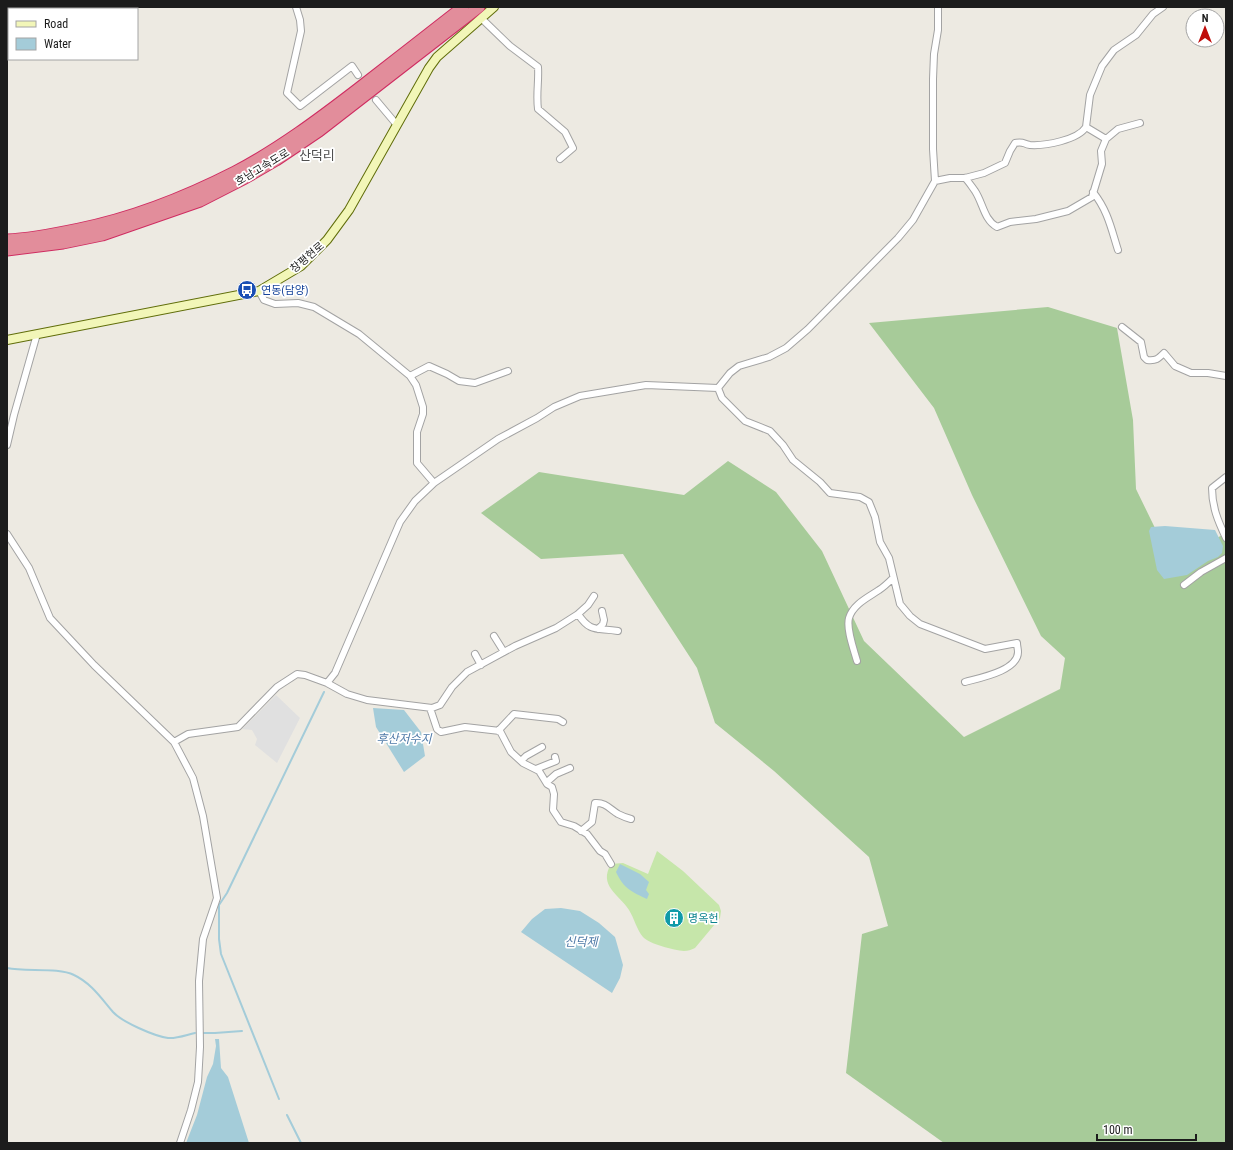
<svg xmlns="http://www.w3.org/2000/svg" width="1233" height="1150" viewBox="0 0 1233 1150" font-family="'Roboto Condensed','Noto Sans KR',sans-serif">
  <rect width="100%" height="100%" fill="#edeae2"/>
  <path fill="#c6e6aa" d="M657,851L683,871L719,905L721,911L720,918L695,948C691,950 688,951 684,951C674,950 649,944 643,937C637,930 634,918 629,910C619,894 598,886 611,864L623,863L648,874Z"/>
  <path fill="#a7cb99" d="M1048,307L1117,328L1133,420L1136,489L1173,565L1222,535L1226,523V1143H944L846,1073L862,934L888,926L869,857L774,771L715,723L697,668L623,554L541,559L481,513L539,472L684,495L728,461L776,492L822,551L864,641L964,737L1060,689L1065,658L1041,636L972,495L934,408L869,323Z"/>
  <path fill="#e0e0e0" d="M276,695L300,718L277,763L255,745L257,739L252,730L242,729Z"/>
  <path fill="#a4ccd9" d="M1165,526L1215,530L1223,546L1222,553L1218,557L1208,561L1187,575L1164,579L1157,570L1149,531L1151,527Z
    M373,708L404,710L421,732L425,756L404,772L376,727Z
    M620,864L640,874L649,882L646,890L649,894L647,899C632,892 624,889 616,872Z
    M561,908L580,911L599,923L615,937L623,965L620,978L612,993L521,932L532,919L545,909Z
    M215,1039H219L221,1068L228,1077L249,1143H186L197,1115L207,1077L213,1064L216,1046Z"/>
  <g fill="none" stroke-linecap="round" stroke-linejoin="round">
    <path stroke="#a4ccd9" stroke-width="2" d="M7,968C26,972 58,967 74,975C91,983 101,998 113,1012C122,1022 154,1036 168,1038C176,1039 186,1035 195,1033
      M203,1033H215L242,1031
      M279,1099L221,954L219,939V905L227,893L324,692
      M287,1115L301,1143"/>
    <g stroke="#a3a3a3" stroke-width="8">
      <path id="street" d="M296,7L300,20L301,31L287,93L300,106L352,66L358,75
        M481,18L510,46L538,67C539,81 536,94 538,109L565,132L573,148L560,159
        M376,100L397,125
        M1086,127L1106,139
        M965,178C969,182 972,187 975,191C983,203 984,220 997,227L1010,222L1036,219L1068,211L1092,197L1102,164L1101,151L1106,139L1118,129L1140,123
        M935,181L950,178H965L984,173L1005,163L1010,151L1015,143C1024,141 1023,144 1030,145C1045,146 1078,140 1086,127L1090,95L1102,66L1114,50L1136,35L1153,14L1163,7
        M1093,192C1108,211 1111,228 1118,250
        M259,291L264,300L275,304L298,303L314,307L359,334L410,376L429,366L447,374L459,381L475,383L508,371
        M1122,327L1141,342L1144,357L1147,360C1156,361 1158,359 1164,353L1175,366L1191,373H1208L1226,376
        M410,376L416,385L423,407V414L417,432V463L434,483
        M718,388L722,398L745,421L770,431L783,445L793,460L820,482L830,493L860,497L869,502L875,517L880,542L889,558L900,604L910,616L920,624L985,649L1017,643C1017,646 1018,649 1018,652C1018,671 979,678 965,682
        M7,445L14,415L37,334
        M1226,477L1212,488C1212,507 1218,521 1226,538
        M7,534L29,568L50,618L94,665L174,742L193,778L203,816L217,898L203,939L199,981L200,1047L198,1082L191,1110L180,1143
        M1184,585L1201,572L1226,558
        M578,614C591,634 598,627 618,631
        M598,629L603,624L604,620L602,611
        M494,636L504,652
        M475,654L481,665
        M857,661C854,650 846,629 849,618C853,604 869,597 879,590C884,587 889,582 893,578
        M327,683L335,673L400,522L415,501L434,483L498,439L537,418L554,407L580,396L646,385L718,388L730,373L739,366L769,357L786,348L808,329L898,238L913,220L935,181L933,149V79L934,54L938,30V7
        M430,708L437,729L441,732L465,727L500,731L511,752L523,763L539,771L547,784L552,787L554,794L553,810L561,822L574,826L587,834L600,851L605,854L611,864
        M498,731L514,714L558,719L563,722
        M174,742L188,734L238,727L277,687L297,674L305,675L327,683L347,694L367,700L432,708L440,705L452,687L467,672L515,646L556,628L578,614L588,605L594,596
        M521,761L526,756L542,747
        M536,769L556,761L555,757
        M547,782L556,774L570,768
        M581,831L592,822L595,803C605,802 610,809 618,814C622,816 627,818 631,819"/>
    </g>
    <g stroke="#606d0a" stroke-width="10">
      <path id="secondary" d="M7,340L259,291L301,266L327,240L349,210L429,68L437,57L494,7"/>
    </g>
    <g stroke="#cf2c61" stroke-width="13">
      <path id="highway" d="M7,240C31,239 55,234 79,229C133,218 186,197 235,172C279,149 319,119 358,89C393,62 428,34 463,7
        M7,250L63,243L102,235L200,201L245,178L276,160L319,131L479,7"/>
    </g>
    <use href="#street" stroke="#fff" stroke-width="6"/>
    <use href="#secondary" stroke="#f2f6b8" stroke-width="8"/>
    <use href="#highway" stroke="#e28d9b" stroke-width="11"/>
  </g>
  <defs>
    <g id="bus-disc" transform="scale(1)"><circle r="9.5" fill="#1a4fb4" stroke="#fff"/><path d="M-5-6H5V4H4V6H2V4H-2V6H-4V4H-5ZM-3.5-4V0h7V-4ZM-3.5 1.2v1.5H-2V1.2ZM2 1.2v1.5H3.5V1.2Z" fill="#fff"/></g>
    <g id="building-disc" transform="scale(1)"><circle r="9.5" fill="#0f9aa8" stroke="#fff"/><path d="M-4-6H4V6H1V3H-1V6H-4ZM-2.5-4.3h1.7v1.8h-1.7ZM.8-4.3h1.7v1.8H.8ZM-2.5-1h1.7V.8h-1.7ZM.8-1h1.7V.8H.8Z" fill="#fff"/></g>
  </defs>
  <g fill-rule="evenodd">
    <use href="#bus-disc" x="247" y="290"/>
    <use href="#building-disc" x="674" y="918"/>
  </g>
  <g text-anchor="middle" stroke-width="3.5" stroke-linejoin="round" paint-order="stroke">
    <g font-size="11" fill="#1c1c1c" stroke="#fff">
      <text transform="translate(262 167) rotate(-31)" y="4">호남고속도로</text>
      <text transform="translate(307 257) rotate(-41)" y="4">창평현로</text>
    </g>
    <g font-size="11" fill="#164399" stroke="#fff" text-anchor="start">
      <text x="261" y="294">연동(담양)</text>
    </g>
    <g font-size="11" fill="#0d838f" stroke="#fff" text-anchor="start">
      <text x="688" y="922">명옥헌</text>
    </g>
    <g font-size="12" font-style="italic" fill="#4e79a7" stroke="#fff">
      <text x="404" y="743">후산저수지</text>
      <text x="581" y="946">신덕제</text>
    </g>
    <g font-size="13" fill="#4f4f4f" stroke="#fff">
      <text x="317" y="160">산덕리</text>
    </g>
  </g>
  <rect width="1233" height="1150" fill="none" stroke="#1c1c1c" stroke-width="16"/>
  <rect x="8" y="8" width="130" height="52" fill="#ffffff" stroke="#a4a4a4"/>
  <rect x="16" y="21" width="20" height="6" fill="#f2f6b8" stroke="#a4a4a4"/>
  <text x="44" y="28" font-size="12" fill="#1c1c1c">Road</text>
  <rect x="16" y="38" width="20" height="12" fill="#a4ccd9" stroke="#a4a4a4"/>
  <text x="44" y="48" font-size="12" fill="#1c1c1c">Water</text>
  <g transform="translate(1205 28)"><circle r="19" fill="#ffffff" stroke="#a4a4a4"/>
  <path d="M0-3L7 15L0 10L-7 15Z" fill="#bf0c0a"/>
  <text y="-6" font-size="11" font-weight="bold" text-anchor="middle" fill="#1c1c1c">N</text>
  </g>
  <path d="M1097 1134v6h99v-6" fill="none" stroke="#1c1c1c" stroke-width="2"/>
  <text x="1103" y="1134" font-size="12" fill="#1c1c1c" stroke="#ffffff" stroke-width="3" paint-order="stroke">100 m</text>
</svg>
